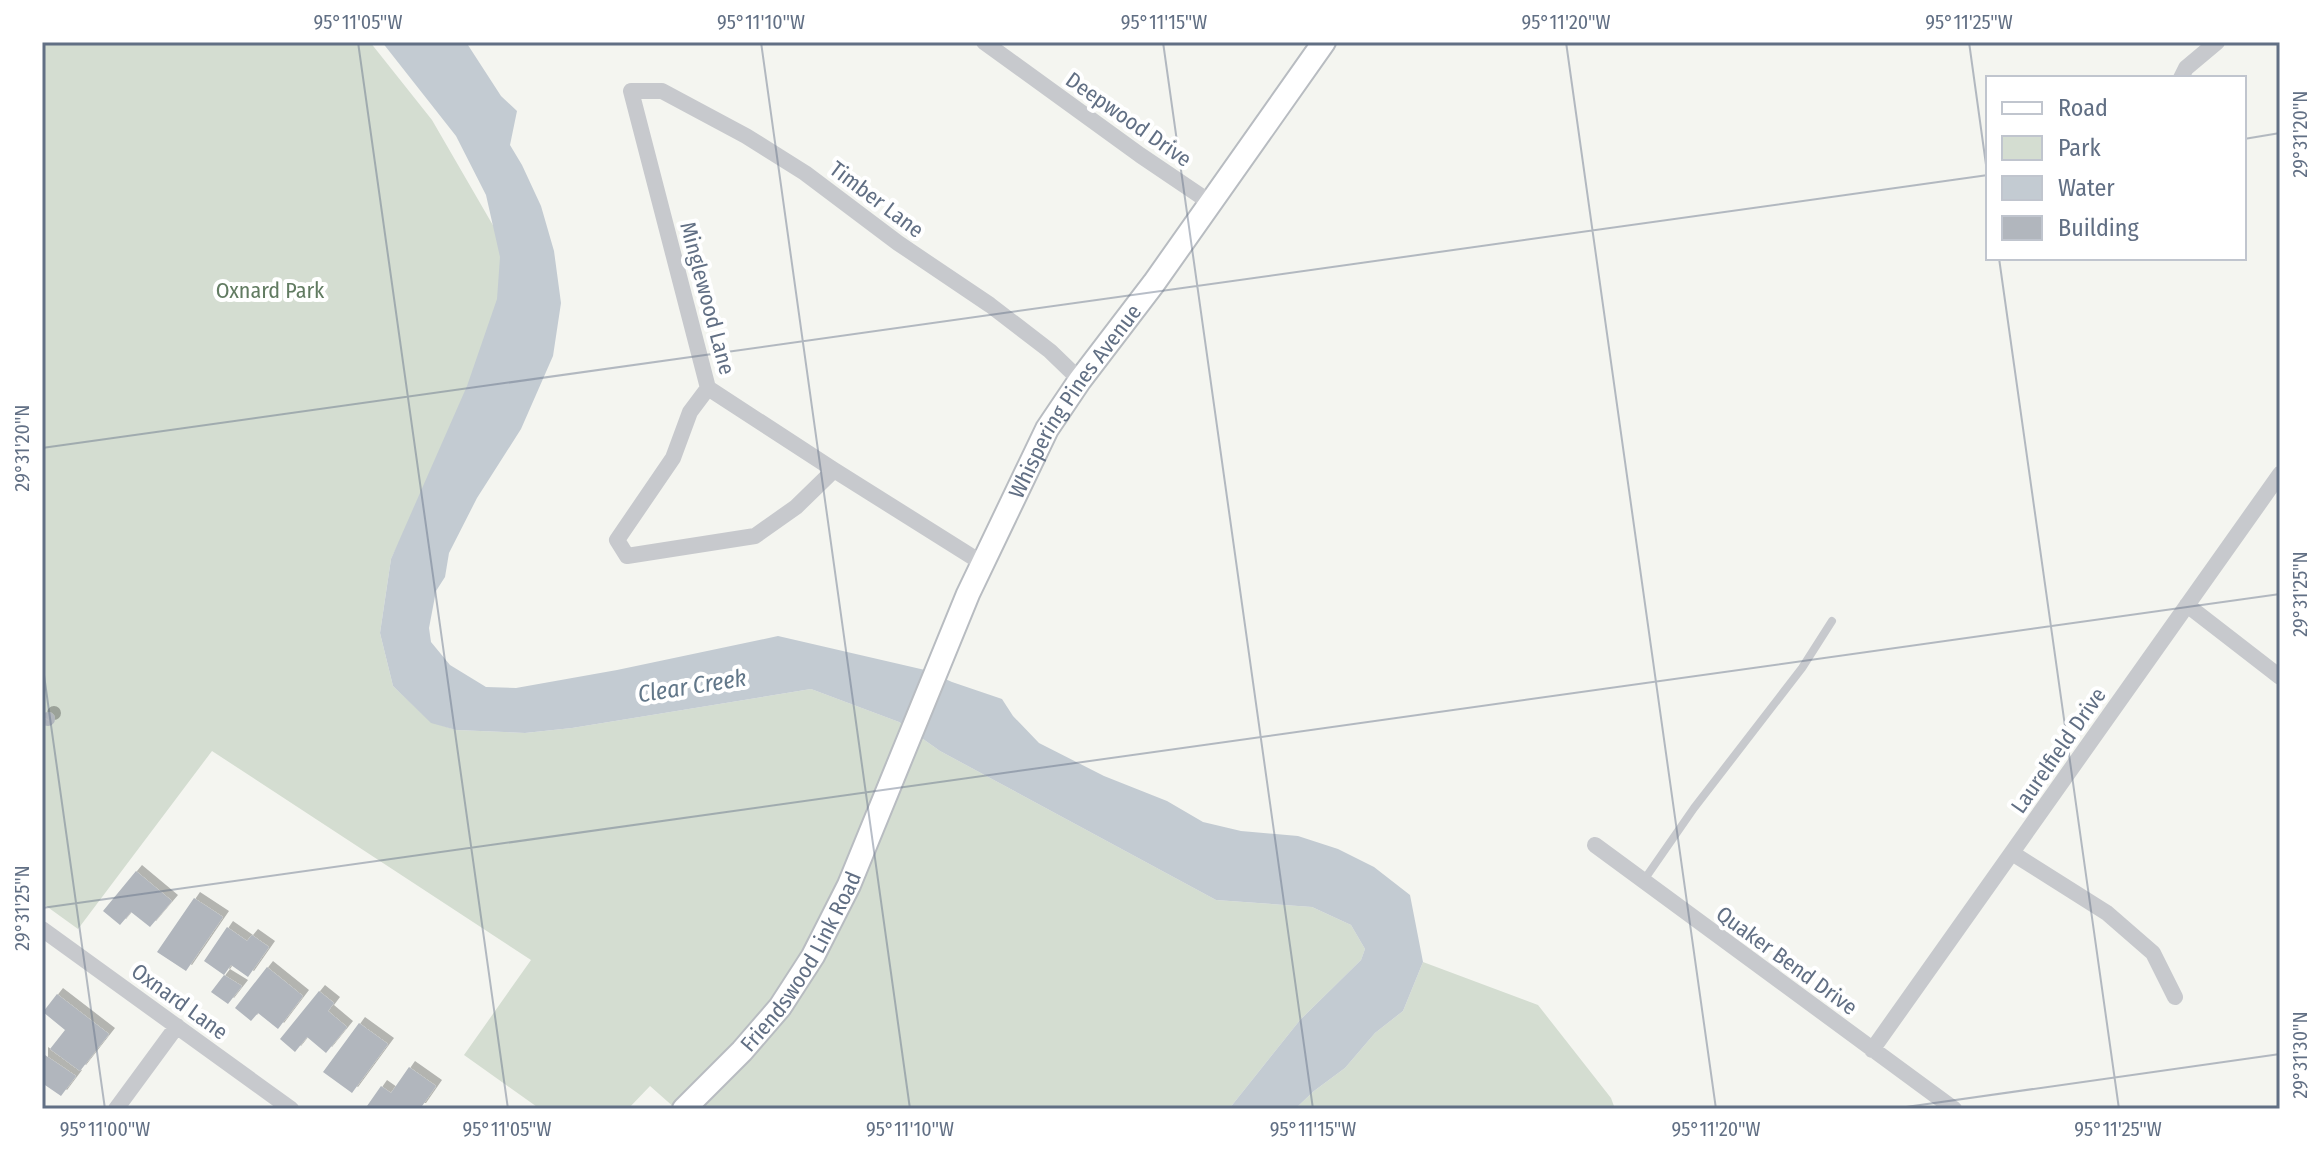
<svg xmlns="http://www.w3.org/2000/svg" width="2322" height="1151" viewBox="0 0 2322 1151" font-family="'Fira Sans Condensed',sans-serif">
  <defs>
    <filter id="shadow"><feDropShadow dx="6" dy="-6" stdDeviation="0" flood-color="#0004"/></filter>
  </defs>
  <rect width="100%" height="100%" fill="#f4f5f0"/>
  <path fill="#d4ddd1" d="M42,42H370L432,120L509,253L494,346L391,559L380,633L393,686L431,722L456,730L525,733L572,728L811,689L899,722L940,751L1216,900L1312,907L1351,925L1365,949L1361,960L1300,1020L1229,1109H676L650,1086L628,1109H540L464,1055L531,960L212,751L78,929L42,903Z
    M1423,962L1538,1005L1611,1098L1615,1109H1295L1314,1091L1345,1068L1375,1033L1403,1011Z"/>
  <path fill="#c3cbd2" d="M382,42H466L501,96L517,111L510,145L522,165L541,206L554,251L561,303L553,356L521,429L477,498L449,553L445,577L436,591L429,628L431,642L450,665L486,687L516,688L617,670L778,636L925,670L952,682L1002,699L1013,716L1039,743L1104,776L1167,801L1203,822L1241,831L1298,836L1338,849L1374,867L1410,895L1423,962L1403,1011L1375,1033L1345,1068L1314,1091L1295,1109H1229L1300,1020L1361,960L1365,949L1351,925L1312,907L1216,900L940,751L899,722L811,689L572,728L525,733L456,730L431,723L393,686L380,633L391,559L467,386L497,299L500,257L486,195L456,136Z"/>
  <path fill="#b1b6bd" filter="url(#shadow)" d="M41 719a7 7 0 1 1 14 0a7 7 0 1 1-14 0Z
    M136,871L172,901L150,927L131,912L120,925L103,911Z
    M194,898L223,917L186,971L157,952Z
    M227,927L247,941L252,935L269,947L248,977L231,965L224,975L204,961Z
    M267,967L303,996L278,1029L258,1013L251,1021L235,1008Z
    M224,975L242,986L228,1004L211,992Z
    M319,991L334,1003L328,1011L347,1027L326,1053L307,1037L295,1052L280,1039Z
    M57,994L109,1034L80,1071L50,1049L65,1030L43,1012Z
    M359,1023L388,1044L352,1093L323,1072Z
    M42,1053L76,1076L61,1096L42,1083Z
    M409,1067L436,1086L420,1109H371L367,1106L381,1086L391,1093Z"/>
  <g fill="none" stroke-linecap="round" stroke-linejoin="round">
    <g stroke="#b8bcc1" stroke-width="26">
      <g id="secondary">
        <path id="s1" d="M684,1109L742,1051L780,1007L813,956L849,885L968,594L1047,429L1080,380L1154,283L1324,42"/>
      </g>
    </g>
    <path stroke="#c0c1c3" stroke-width="4" stroke-dasharray="4 4" stroke-linecap="butt" d="M42,726L47,719"/>
    <path stroke="#c7c9cd" stroke-width="8" d="M1644,880L1694,808L1802,668L1832,621"/>
    <path stroke="#c7c9cd" stroke-width="16" d="M984,42L1140,155L1211,203
      M2181,78L2186,68L2217,42
      M708,388L690,412L673,458L617,540L627,556L755,536L796,507L834,470
      M982,563L834,470L708,388L631,91H662L746,136L805,173L898,243L990,305L1050,351L1080,380
      M2187,605L2280,677
      M1595,845L1954,1109
      M2012,853L2107,913L2153,953L2175,997
      M42,929L291,1109
      M1872,1050L2280,474
      M116,1109L177,1026"/>
    <use href="#secondary" stroke="#fff" stroke-width="22"/>
  </g>
  <path fill="none" stroke="#616f84" stroke-width="2" stroke-opacity="0.45" d="M358,42L508,1109M761,42L910,1109M1163,42L1313,1109M1566,42L1716,1109M1969,42L1988,179M2244,139L2280,133M1999,258L2119,1109M42,448L1988,175M42,661L105,1109M42,908L2280,594M1892,1109L2280,1054"/>
  <g text-anchor="middle" stroke-width="8" stroke-linejoin="round" paint-order="stroke">
    <g font-size="22" fill="#616f84" stroke="#fff">
      <text transform="translate(1129 119) rotate(35)" y="8">Deepwood Drive</text>
      <text transform="translate(877 199) rotate(37)" y="8">Timber Lane</text>
      <text transform="translate(708 298) rotate(75)" y="8">Minglewood Lane</text>
      <text dy="8" stroke="none"><textPath href="#s1" startOffset="816">Whispering Pines Avenue</textPath></text>
      <text transform="translate(2058 750) rotate(-55)" y="8">Laurelfield Drive</text>
      <text dy="8" stroke="none"><textPath href="#s1" startOffset="190">Friendswood Link Road</textPath></text>
      <text transform="translate(1787 960) rotate(36)" y="8">Quaker Bend Drive</text>
      <text transform="translate(180 1001) rotate(36)" y="8">Oxnard Lane</text>
    </g>
    <g font-size="22" fill="#617b61" stroke="#fff">
      <text x="270" y="298">Oxnard Park</text>
    </g>
    <g font-size="24" font-style="italic" fill="#627789" stroke="#fff">
      <text transform="translate(692 686) rotate(-9)" y="8">Clear Creek</text>
    </g>
  </g>
  <rect width="2322" height="1151" fill="none" stroke="#ffffff" stroke-width="88"/>
  <rect x="1986" y="76" width="260" height="184" fill="#ffffff" stroke="#c0c5ce" stroke-width="2"/>
  <rect x="2002" y="102" width="40" height="12" fill="#ffffff" stroke="#c0c5ce" stroke-width="2"/>
  <text x="2058" y="116" font-size="24" fill="#616f84">Road</text>
  <rect x="2002" y="136" width="40" height="24" fill="#d4ddd1" stroke="#c0c5ce" stroke-width="2"/>
  <text x="2058" y="156" font-size="24" fill="#616f84">Park</text>
  <rect x="2002" y="176" width="40" height="24" fill="#c3cbd2" stroke="#c0c5ce" stroke-width="2"/>
  <text x="2058" y="196" font-size="24" fill="#616f84">Water</text>
  <rect x="2002" y="216" width="40" height="24" fill="#b1b6bd" stroke="#c0c5ce" stroke-width="2"/>
  <text x="2058" y="236" font-size="24" fill="#616f84">Building</text>
  <rect x="44" y="44" width="2234" height="1063" fill="none" stroke="#616f84" stroke-width="3"/>
  <g font-size="20" text-anchor="middle" fill="#616f84">
    <text x="358" y="29">95°11'05"W</text>
    <text x="761" y="29">95°11'10"W</text>
    <text x="1164" y="29">95°11'15"W</text>
    <text x="1566" y="29">95°11'20"W</text>
    <text x="1969" y="29">95°11'25"W</text>
    <text transform="translate(2300 134) rotate(-90)" y="7">29°31'20"N</text>
    <text transform="translate(22 448) rotate(-90)" y="7">29°31'20"N</text>
    <text transform="translate(2300 594) rotate(-90)" y="7">29°31'25"N</text>
    <text transform="translate(22 908) rotate(-90)" y="7">29°31'25"N</text>
    <text transform="translate(2300 1055) rotate(-90)" y="7">29°31'30"N</text>
    <text x="105" y="1136">95°11'00"W</text>
    <text x="507" y="1136">95°11'05"W</text>
    <text x="910" y="1136">95°11'10"W</text>
    <text x="1313" y="1136">95°11'15"W</text>
    <text x="1716" y="1136">95°11'20"W</text>
    <text x="2118" y="1136">95°11'25"W</text>
  </g>
</svg>
